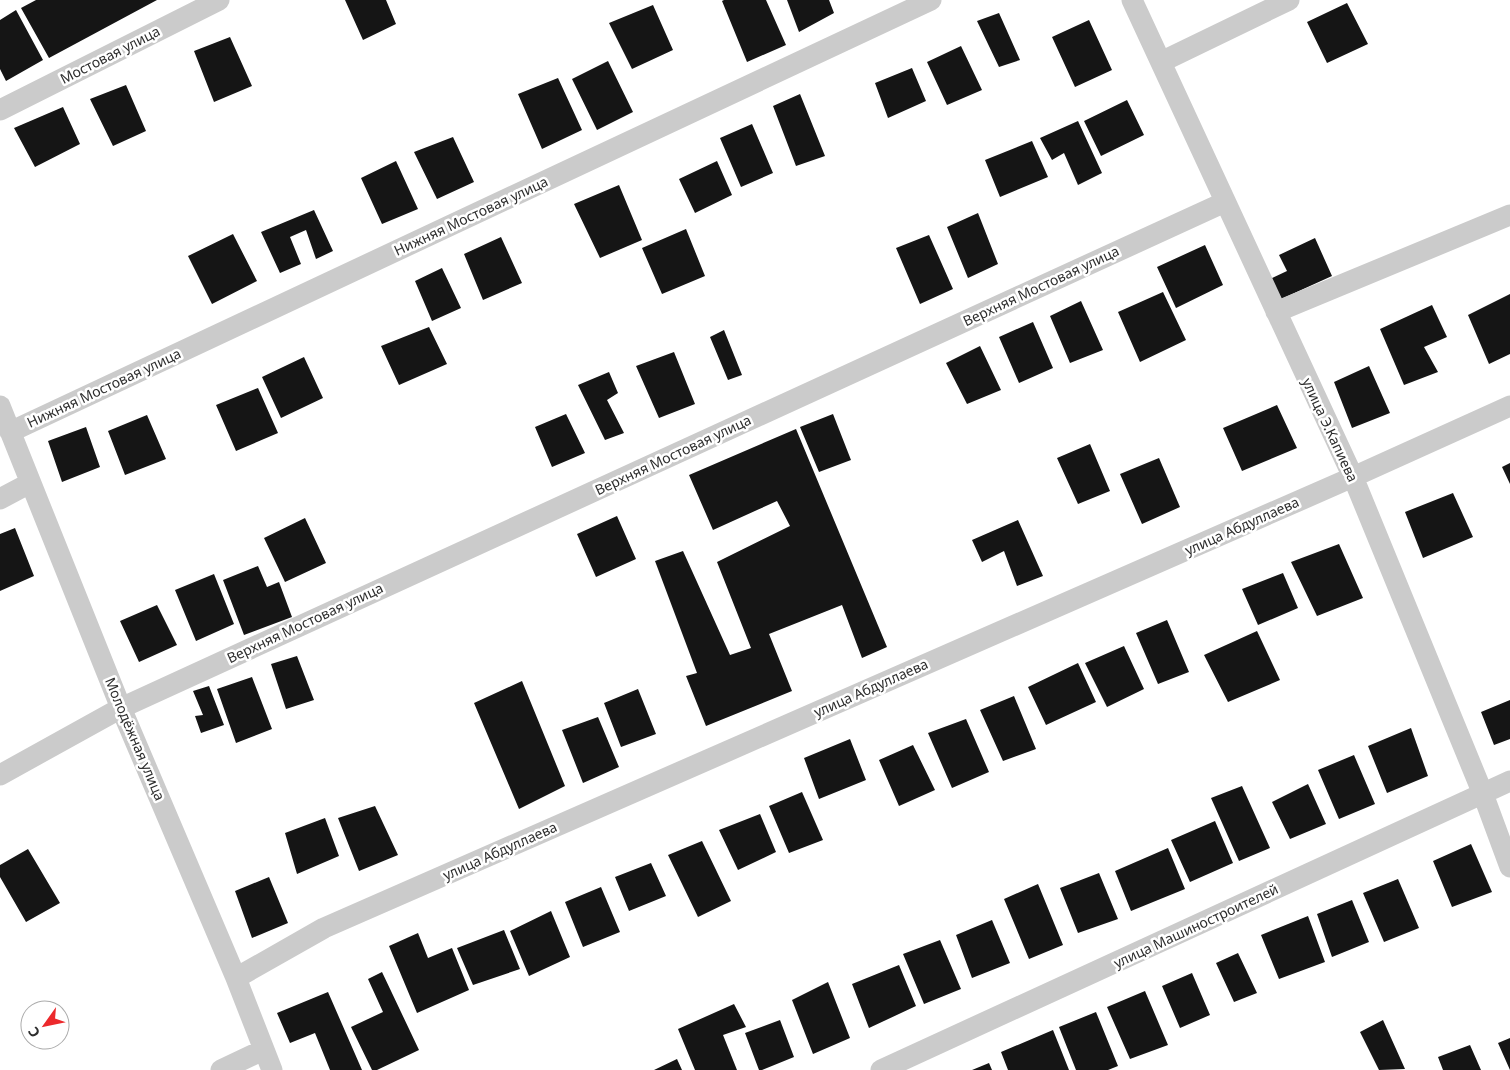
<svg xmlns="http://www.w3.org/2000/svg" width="1510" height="1070" viewBox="0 0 1510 1070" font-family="'Noto Sans',sans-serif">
  <rect width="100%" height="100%" fill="#fff"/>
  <path fill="#151515" d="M36,0H157L49,58L21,8Z
    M345,0H386L396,24L363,40Z
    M724,0H766L786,45L747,62L722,1Z
    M787,0H829L834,13L799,32Z
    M1347,3L1368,44L1327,63L1307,22Z
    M653,5L673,50L632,69L609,23Z
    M16,10L43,60L6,81L0,69V20Z
    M999,13L1020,60L999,67L977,21Z
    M1089,20L1112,70L1075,87L1052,37Z
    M230,37L252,86L214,102L194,51Z
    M961,46L982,90L947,105L927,62Z
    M608,61L633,112L597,130L572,79Z
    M912,68L926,101L888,118L875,83Z
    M558,78L582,130L542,149L518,94Z
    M126,85L146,131L113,146L90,99Z
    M800,94L825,156L796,166L773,106Z
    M1127,100L1144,135L1101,156L1084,121Z
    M63,107L80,144L35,167L14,128Z
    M1078,121L1102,173L1078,185L1064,153L1052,160L1040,138Z
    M752,124L773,173L741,187L720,138Z
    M453,137L474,182L437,199L414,152Z
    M1032,141L1048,177L1000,197L985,160Z
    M396,161L418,209L382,224L361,178Z
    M717,161L732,195L695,213L679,179Z
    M619,185L642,240L600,258L574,204Z
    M314,210L333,251L316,259L306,230L290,237L301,264L280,273L261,232Z
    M978,213L998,264L968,278L947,227Z
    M686,229L705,276L662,294L642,248Z
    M233,234L257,281L212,304L188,256Z
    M929,235L953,289L920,304L896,248Z
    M501,237L522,283L483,300L464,254Z
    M1315,238L1332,276L1279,300L1270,279L1287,271L1279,255Z
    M1205,245L1223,285L1176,308L1157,267Z
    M442,268L461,308L432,321L415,281Z
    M1163,292L1186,340L1140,362L1118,312Z
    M1510,294V354L1489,364L1468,315Z
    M1081,301L1103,350L1070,363L1050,316Z
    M1432,305L1447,337L1424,347L1438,372L1404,385L1380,329Z
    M1033,322L1053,368L1019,383L999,337Z
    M429,327L447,364L399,385L381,346Z
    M724,330L742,375L728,380L710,337Z
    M980,346L1001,390L967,404L946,363Z
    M674,352L695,404L659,418L636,366Z
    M304,357L323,398L281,418L262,377Z
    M1369,366L1390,413L1352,428L1334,382Z
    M609,372L618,393L607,400L624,433L605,440L578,385Z
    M258,388L278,433L236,451L216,405Z
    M1277,405L1297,448L1242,471L1223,428Z
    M566,414L585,453L552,467L535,427Z
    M833,414L851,460L819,472L800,427Z
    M147,415L166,459L125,475L108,431Z
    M86,427L100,467L62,482L48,441Z
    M796,429L887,647L862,658L842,605L769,634L792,691L706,726L686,676L697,673L655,561L683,551L730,655L751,648L717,562L790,526L777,501L713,530L689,475Z
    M1090,444L1110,491L1078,504L1057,458Z
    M1159,458L1180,507L1142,524L1120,474Z
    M1510,463V484L1502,467Z
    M1453,493L1473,537L1423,558L1405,512Z
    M617,516L636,559L596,577L577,534Z
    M305,518L326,563L285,582L264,538Z
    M1018,520L1043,576L1017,586L1004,551L982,562L972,540Z
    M15,528L34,576L0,591V534Z
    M1339,544L1363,598L1317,616L1291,562Z
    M258,566L267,587L279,582L292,617L244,635L223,580Z
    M1283,573L1298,608L1258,625L1242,589Z
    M214,574L234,624L196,641L175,590Z
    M157,605L177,645L139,662L120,621Z
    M1167,620L1189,672L1158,684L1136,633Z
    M1257,631L1280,680L1228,702L1204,655Z
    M1124,646L1144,689L1107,707L1085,663Z
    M297,656L314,700L286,709L271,664Z
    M1078,663L1096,702L1046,725L1028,687Z
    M252,677L272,729L236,743L217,689Z
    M522,681L565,786L519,809L474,703Z
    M209,686L224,725L201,733L195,716L203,715L193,691Z
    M638,689L656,734L621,747L604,703Z
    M1014,696L1036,749L1003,761L980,710Z
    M1510,700V739L1494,745L1481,712Z
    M598,717L619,767L583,783L562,730Z
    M966,719L989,772L952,788L928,733Z
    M1411,728L1428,776L1387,793L1368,746Z
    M850,739L866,780L819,799L804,758Z
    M913,745L935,790L899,806L879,760Z
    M1354,755L1375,804L1339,819L1318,770Z
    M1308,784L1326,824L1290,839L1272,802Z
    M1242,786L1270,848L1239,861L1211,798Z
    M802,792L823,840L789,853L769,806Z
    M375,806L398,855L359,871L338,818Z
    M760,814L776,852L738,870L719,830Z
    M325,818L339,856L297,874L285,833Z
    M1215,821L1233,863L1190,882L1171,840Z
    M702,841L731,901L698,917L668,855Z
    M1471,844L1492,892L1452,907L1433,861Z
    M1168,848L1185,889L1131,911L1115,871Z
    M28,849L60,903L26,922L0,877V865Z
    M651,863L666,896L629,911L615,877Z
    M1099,873L1118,919L1078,933L1060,888Z
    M269,877L288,923L252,938L235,891Z
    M1398,879L1419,928L1384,942L1363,893Z
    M1038,884L1063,945L1029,959L1004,899Z
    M601,887L620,932L583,947L565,902Z
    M1352,900L1369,942L1332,957L1317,914Z
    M551,911L570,957L529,976L510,931Z
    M1308,916L1325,962L1279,979L1261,935Z
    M992,920L1010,963L972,978L956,935Z
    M504,930L520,969L473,985L457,948Z
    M418,933L428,958L452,948L469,990L417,1013L389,946Z
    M940,940L961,989L924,1004L903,954Z
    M1238,953L1257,993L1234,1002L1216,963Z
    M899,965L916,1006L869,1028L852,984Z
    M382,972L419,1050L377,1070H372L351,1027L383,1012L368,979Z
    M1192,973L1210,1015L1180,1028L1162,986Z
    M828,982L850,1038L813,1054L792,1000Z
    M1145,991L1168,1045L1130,1059L1107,1007Z
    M328,992L362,1070H330L315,1033L290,1043L277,1013Z
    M734,1004L746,1027L723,1035L737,1070H695L678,1029Z
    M1096,1012L1118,1066L1108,1070H1076L1059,1027Z
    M780,1020L794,1057L762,1070H759L745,1033Z
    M1383,1020L1405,1069L1379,1070L1360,1032Z
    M1053,1030L1069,1070H1008L1001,1052Z
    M1510,1038V1070L1498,1043Z
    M1470,1045L1481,1070H1443L1438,1057Z
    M677,1059L682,1070H654Z
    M989,1063L992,1070H972Z"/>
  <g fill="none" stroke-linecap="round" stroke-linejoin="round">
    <path stroke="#cbcbcb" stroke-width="21" d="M1132,0L1353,477L1483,794L1510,867
      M1161,62L1289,0
      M0,110L219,0
      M1276,312L1510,215
      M0,406L121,708L236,978L272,1070
      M10,432L931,0
      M0,499L30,483
      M0,775L121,708L1225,202
      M236,978L324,928L1353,477L1510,406
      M221,1070L263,1050
      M881,1070L1510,781"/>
  </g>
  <g text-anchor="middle" stroke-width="5" stroke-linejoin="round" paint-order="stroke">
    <g font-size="14" fill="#2e2e2e" stroke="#fff">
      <text transform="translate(110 55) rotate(-27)" y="5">Мостовая улица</text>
      <text transform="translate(471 216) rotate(-25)" y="5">Нижняя Мостовая улица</text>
      <text transform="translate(1041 286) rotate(-25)" y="5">Верхняя Мостовая улица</text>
      <text transform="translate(104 388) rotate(-25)" y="5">Нижняя Мостовая улица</text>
      <text transform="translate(1330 430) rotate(65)" y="5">улица Э.Капиева</text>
      <text transform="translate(673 455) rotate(-25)" y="5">Верхняя Мостовая улица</text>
      <text transform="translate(1242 526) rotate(-24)" y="5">улица Абдуллаева</text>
      <text transform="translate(305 623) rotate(-25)" y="5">Верхняя Мостовая улица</text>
      <text transform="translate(871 688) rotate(-24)" y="5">улица Абдуллаева</text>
      <text transform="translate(135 739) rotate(67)" y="5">Молодёжная улица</text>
      <text transform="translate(500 851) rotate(-24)" y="5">улица Абдуллаева</text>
      <text transform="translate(1196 926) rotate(-25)" y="5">улица Машиностроителей</text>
    </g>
  </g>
  <g transform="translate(45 1025) rotate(237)"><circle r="24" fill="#ffffff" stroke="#ababab"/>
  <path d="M0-4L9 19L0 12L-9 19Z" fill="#ec292c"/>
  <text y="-8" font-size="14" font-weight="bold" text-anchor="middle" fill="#2e2e2e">С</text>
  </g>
</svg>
